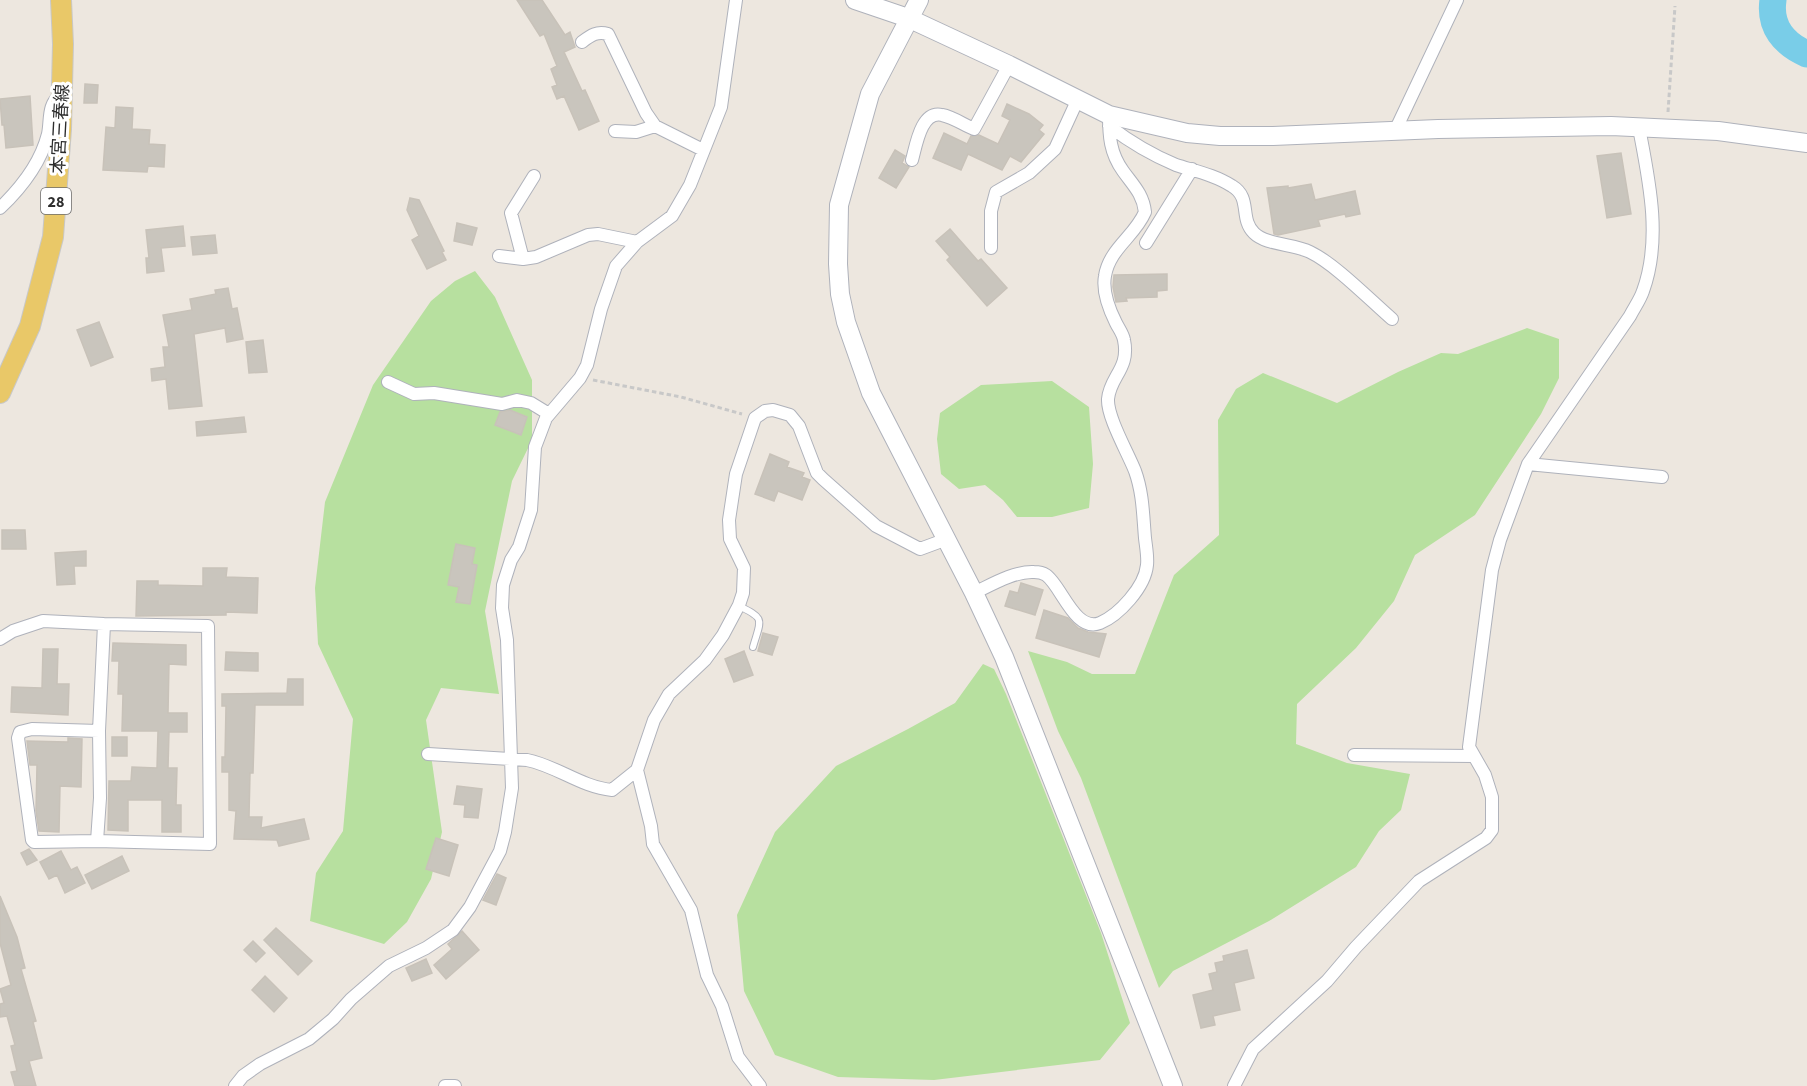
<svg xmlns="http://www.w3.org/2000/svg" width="1807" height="1086" viewBox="0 0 1807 1086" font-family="'Source Sans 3','Noto Sans JP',sans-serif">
  <rect width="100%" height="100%" fill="#ede7df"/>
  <path fill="#b7e09f" d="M475,271L495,297L532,380V440L512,481L485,611L499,694L441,688L426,720L442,832L431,879L407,922L384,944L310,921L316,873L343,831L353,719L318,644L315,588L325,502L373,385L431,301L455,281Z
    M1527,328L1559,339V378L1541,414L1475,515L1415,555L1394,601L1356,648L1297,704L1296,744L1347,763L1410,774L1401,810L1379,831L1356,867L1269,921L1173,971L1159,988L1081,778L1058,731L1028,651L1067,662L1092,674H1135L1174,575L1219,535L1218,420L1236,389L1263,373L1337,403L1398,372L1441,353L1458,354Z
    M1052,381L1089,407L1093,464L1089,508L1052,517H1017L1003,500L985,485L959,489L941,474L937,439L940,413L981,385Z
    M983,664L994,669L1006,694L1101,933L1130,1023L1100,1060L934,1080L838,1077L775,1055L744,991L737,915L775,832L836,766L908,729L955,703Z"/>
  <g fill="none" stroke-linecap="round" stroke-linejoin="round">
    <path stroke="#79cde8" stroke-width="27" d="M1773,0C1769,27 1784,44 1807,54"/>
  </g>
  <path fill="#c9c5bd" stroke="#c8c2b9" stroke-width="1.5" d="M517,0H542L565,35L570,32L575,47L564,52L582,91L585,90L599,121L579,130L564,96L557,99L552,87L557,85L551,69L557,66L544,34L540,36Z
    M85,84L98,85L97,103H84Z
    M30,96L33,145L6,148L4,125H2L0,99Z
    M1007,104L1029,114L1043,125L1039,130L1044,134L1021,162L1010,156L1002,170L968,154L961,170L933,158L944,133L967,144L971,136L979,135L998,144L1010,120L1002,116Z
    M116,107L133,108L132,129L150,130L149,144L165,145L164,167L148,166L147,172L103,170L106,127L115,128Z
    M895,150L905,156L902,163L909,167L896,188L879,178Z
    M1621,153L1631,214L1607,218L1597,156Z
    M1311,184L1315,200L1355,191L1360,214L1346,217L1345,214L1318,220L1320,226L1278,235L1274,234L1267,188L1288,186V188Z
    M410,198L419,200L444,251L442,252L446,260L427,269L412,240L419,236L407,210Z
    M457,223L477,228L472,245L454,241Z
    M183,226L185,246L161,248L164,271L147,273L146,258H149L146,230Z
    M950,229L978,261L981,259L1007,288L987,306L947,260L950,257L936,241Z
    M215,235L217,253L193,255L191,237Z
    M1167,274V290L1157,291V297L1126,298L1127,301L1116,302L1113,287L1114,275Z
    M228,288L232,309L237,308L243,339L227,342L225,328L194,334L202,406L169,409L166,379L152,381L151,369L165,367L163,347H169L163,315L192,310L190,299L216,294L215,290Z
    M99,322L113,357L91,366L77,330Z
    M263,340L267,372L249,373L246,342Z
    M510,410L527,417L521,435L495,425L500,412Z
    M244,417L246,432L197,436L196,422Z
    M770,454L789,462L787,467L804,473L802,477L810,480L802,500L778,491L774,501L755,494Z
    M2,530H25L26,549H2Z
    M456,544L475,548L472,564L477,565L470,604L456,602L459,587L448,585Z
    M86,551V566H74L75,584L57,585L55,553Z
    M203,568H227L226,577L258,578L257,613L226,612V615L136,616L137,581H158V585L203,586Z
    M1021,583L1043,590L1035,615L1005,606L1010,591L1018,593Z
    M1044,610L1068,618L1078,628L1088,632L1106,634L1099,657L1036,638Z
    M763,633L778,637L772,655L758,651Z
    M113,643L186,645V665L169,664L168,713H187V732H169L168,768H177L176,805H181V832H162V800H128V831L108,830L109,781H131L132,767L157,768L158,731H122L123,694H118L119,661H112Z
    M43,649H58L57,684H69L68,715L11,712L12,687L42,688Z
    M744,651L753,675L734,682L725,659Z
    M226,652L258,653V671L225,670Z
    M288,679H303V705H255L253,773H250L249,817H262L261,828L304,819L309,839L279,846L277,840L234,839L236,811L229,810V772H222V757H225L226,706H222V694L287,693Z
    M112,737H127V756H112Z
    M68,738L82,739L81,787L60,786L59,832L39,831L36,811L37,765H30L27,741L68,742Z
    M457,786L482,789L478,818L464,817L465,805L454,804Z
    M436,838L458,845L449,876L426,869Z
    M29,849L37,860L27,865L21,853Z
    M61,851L71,870L77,867L85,883L65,893L57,875L49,879L40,862Z
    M122,856L129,871L92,889L85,875Z
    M497,874L506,878L496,905L483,900Z
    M0,896L17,937L25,968L21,969L36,1021L33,1022L42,1058L29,1061L36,1086H15L11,1072L17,1071L11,1046L15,1045L7,1016L0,1017V1004L4,1003L0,989L11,985L0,943Z
    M276,928L312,961L298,975L264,940Z
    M462,931L479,950L446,979L434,965L452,949L448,944Z
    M253,941L265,953L256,962L244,950Z
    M1247,950L1254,978L1234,983L1240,1010L1213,1016L1215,1025L1201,1028L1193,995L1213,990L1209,974L1217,972L1215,963L1224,961L1223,956Z
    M426,959L432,973L412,981L406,968Z
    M265,976L287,998L274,1012L252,990Z"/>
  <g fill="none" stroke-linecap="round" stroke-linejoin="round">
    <g stroke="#afb2bb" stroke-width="8">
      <path id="lane" d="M739,606C766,619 761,619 753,647"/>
    </g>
    <g stroke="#afb2bb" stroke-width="14">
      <path id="street" d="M582,42C591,35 597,31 608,34L646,113L655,126L703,150
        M1109,126C1130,142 1152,155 1176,165C1195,171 1215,175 1232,186C1252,198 1239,218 1254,233C1266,245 1294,244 1310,252C1335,264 1370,300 1392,319
        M615,131L636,132L655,126
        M1395,131L1457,0
        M912,160C916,146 921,110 942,115C953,117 964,125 974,129L1009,65
        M0,208C21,188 41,162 48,134C51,120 47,104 61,95
        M1146,243L1192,169
        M991,248V211L996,192L1029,173L1055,149L1077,101
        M499,256L523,259L536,257L588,235L598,234L637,242
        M523,259L511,213L534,176
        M388,382L414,394L434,393L502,404L517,400L531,403L549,414
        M1528,464L1662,477
        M974,593C991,585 1014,571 1034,572C1038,572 1043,573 1046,575C1061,585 1075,633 1100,623C1119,615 1145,587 1147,565C1148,557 1146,547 1145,538C1143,515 1143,493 1135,471C1128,453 1107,417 1108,399C1110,376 1130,369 1124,340C1123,334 1119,329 1116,323C1109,309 1102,292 1105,276C1109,249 1135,236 1145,212C1143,194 1133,185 1123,171C1110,153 1109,136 1109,115
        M0,639L13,631L43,621L104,624L208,626L210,844L97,841L100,798L99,731L104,624
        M428,754L527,760C557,766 581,787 612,790L637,770
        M1354,755L1474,756
        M97,841L34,842L32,840L18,738L20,732L32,729L99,731
        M235,1086L243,1076L260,1064L309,1039L333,1019L351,999L389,966L426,948L453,930L470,907L500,851L505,832L512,788L507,640L502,608L503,585L511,560L519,547L531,510L535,447L546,418L580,378L587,365L601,309L616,266L637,242L672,216L690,185L721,107L736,0
        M445,1086H455
        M760,1086L738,1057L722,1006L707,975L691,910L653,844L651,826L637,770L654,720L669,694L705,660L723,635L739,605L743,593L744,568L730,539L729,520L736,474L755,418L765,411L773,410L790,415L799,426L817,473L823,479L876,526L920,549L947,539
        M1234,1086L1253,1049L1327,981L1356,947L1419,881L1486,838L1492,830V797L1485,775L1469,747L1492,570L1500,540L1528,464L1630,316C1634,308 1640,300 1643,291C1662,239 1649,180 1639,128"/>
    </g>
    <g stroke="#afb2bb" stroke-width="20">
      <path id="secondary" d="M855,0L908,18L1009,65L1109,115L1187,133L1220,136H1273L1438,129L1611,126L1718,131L1807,143
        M919,0L870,94L839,205L838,264L840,294L846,322L871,393L974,593L1004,657L1173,1086"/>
    </g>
    <g stroke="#c8c8c8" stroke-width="22">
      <path id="primary" d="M0,393L30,326L53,237L61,129L63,44L61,0"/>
    </g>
    <path stroke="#c8c8c8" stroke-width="3" stroke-dasharray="4.5 3" stroke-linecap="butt" d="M1668,112L1675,6
      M593,380L681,397L742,414"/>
    <use href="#lane" stroke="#fff" stroke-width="6"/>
    <use href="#street" stroke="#fff" stroke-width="12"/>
    <use href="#secondary" stroke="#fff" stroke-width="18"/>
    <use href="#primary" stroke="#e9c868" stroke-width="20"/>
  </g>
  <g text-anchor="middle" stroke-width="6" stroke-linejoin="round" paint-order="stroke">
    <rect fill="#fff" stroke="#6b6b6b" stroke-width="1.5" x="41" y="188" width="30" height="26" rx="4.5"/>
    <g font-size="16" font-weight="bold" fill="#2c2c2c">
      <text x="56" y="207">28</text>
    </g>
    <g font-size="18" fill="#2c2c2c" stroke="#fff">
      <text transform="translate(60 129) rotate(-87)" y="6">本宮三春線</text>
    </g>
  </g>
</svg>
